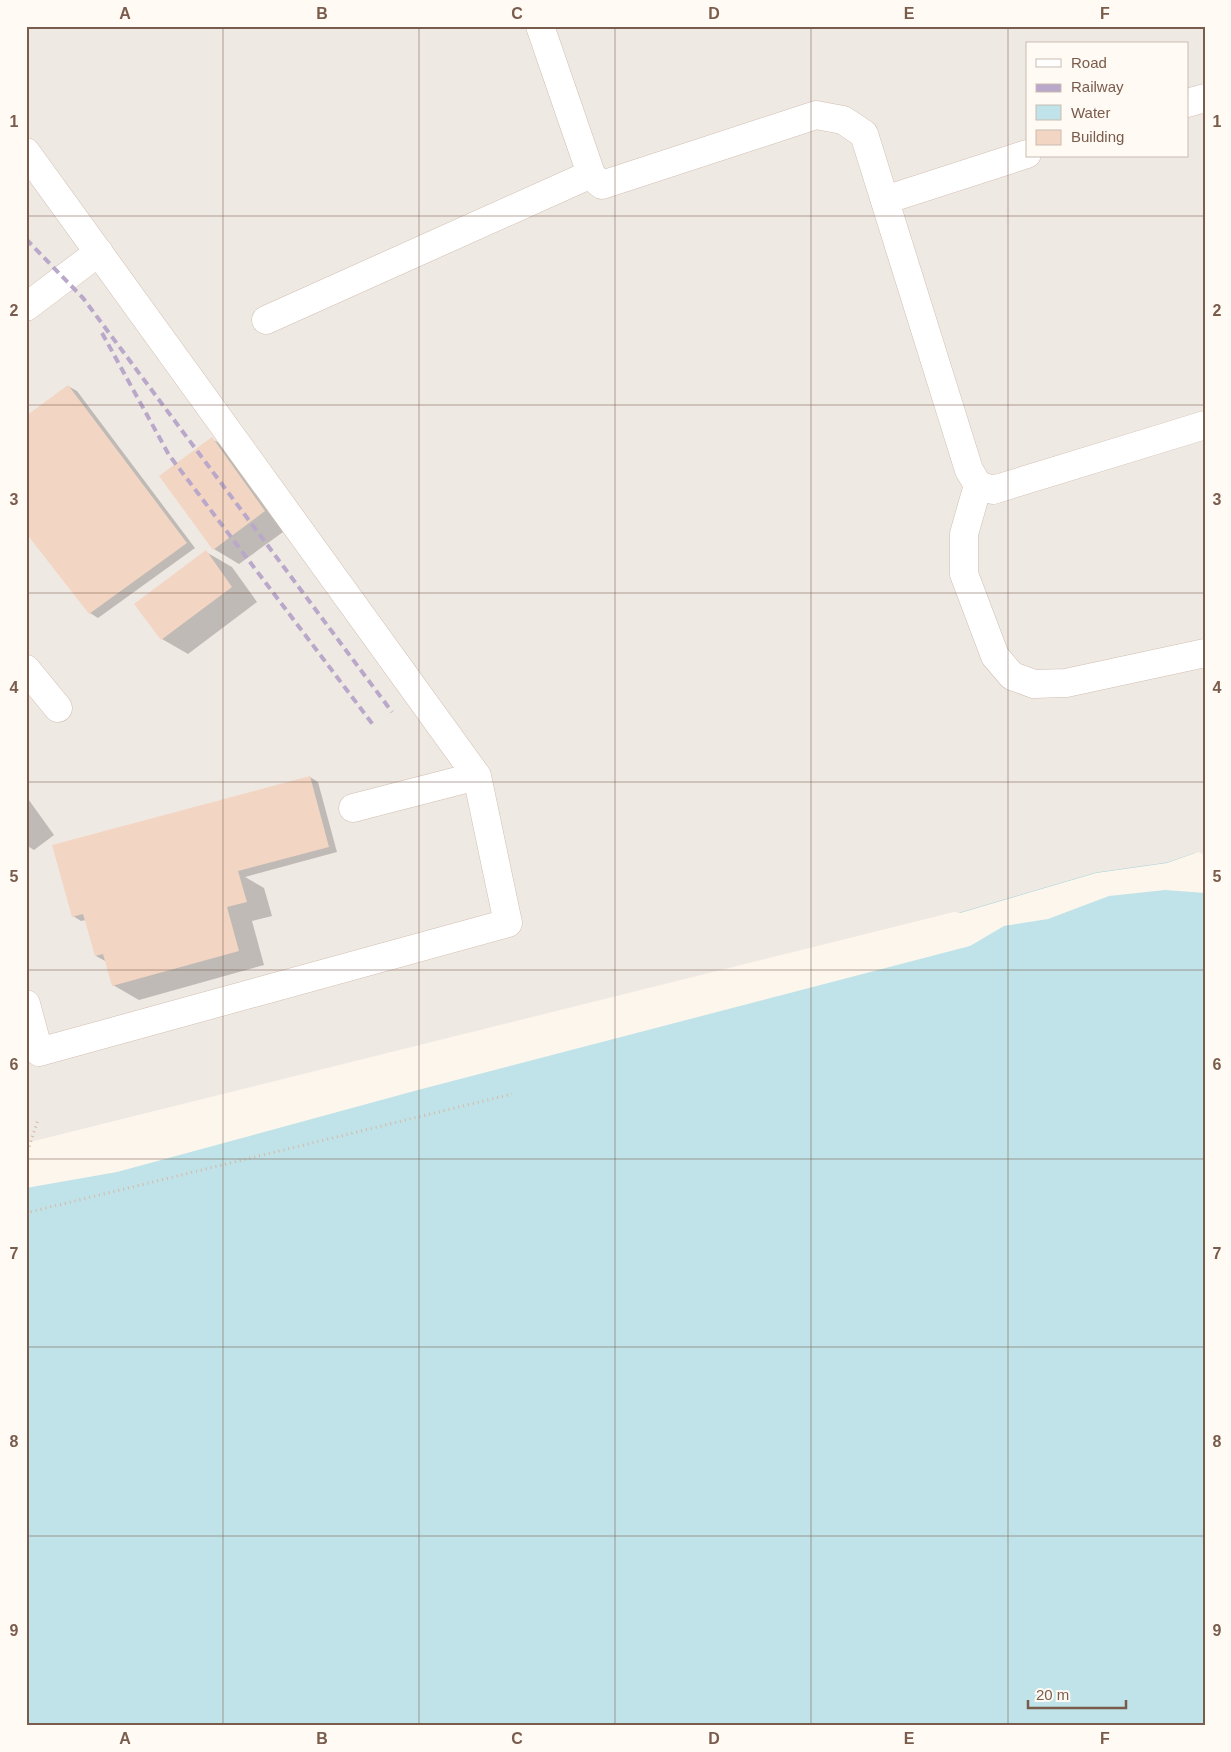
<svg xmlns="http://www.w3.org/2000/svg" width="1231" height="1752" viewBox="0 0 1231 1752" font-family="Arial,sans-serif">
  <rect width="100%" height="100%" fill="#fdf6ec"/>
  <path fill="#efe9e4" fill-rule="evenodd" d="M26,26H1205V858L1196,854L1167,863L1096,873L943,918L26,1147ZM1027,44H1187V156H1027Z"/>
  <path fill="#bfe3e8" stroke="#a5d3da" d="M1196,853L1205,858V1726H26V1146L943,918L1096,873L1167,863Z"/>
  <path fill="#fdf6ec" d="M1198,852L1205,855V893L1165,890L1109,896L1048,919L1004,926L970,946L418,1090L117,1172L26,1188V1143L954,912L960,913L1096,873L1167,863Z"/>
  <path fill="#0003" d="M68,386L77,391L195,548L98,618L90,613Z
    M212,439L238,454L290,527L239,564L214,549Z
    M206,552L232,567L257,602L188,654L162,639Z
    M310,777L318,782L337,852L245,877L264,888L272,916L252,921L264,965L139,1000L113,985L107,962L96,956L86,920L81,921L73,916Z
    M26,796L54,835L34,850L26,845Z"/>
  <path fill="#f3d5c3" d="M68,385L187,543L89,614L26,533V416Z
    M212,437L265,511L213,550L159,476Z
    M206,550L232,587L161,640L134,604Z
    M310,776L329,847L238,871L247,902L227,907L239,951L112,986L103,954L95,956L83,914L72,917L52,845Z"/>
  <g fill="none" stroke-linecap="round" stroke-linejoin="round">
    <g stroke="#d1beb0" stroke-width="29">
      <path id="minor" d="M540,26L591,174L597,181L602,185L816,115L843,120L864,134L969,470L978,485L993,490L1205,425
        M1187,103L1205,98
        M26,152L477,776L508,923L39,1052L26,1004
        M885,200L1027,154
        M26,307L99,252
        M266,320L591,174
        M978,485L964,534V574L995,656L1012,676L1034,684L1066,683L1205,653
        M26,669L58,708
        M353,808L477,776"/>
    </g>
    <path stroke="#d9b8a5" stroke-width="3" stroke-dasharray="1 4" stroke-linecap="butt" d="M26,1156L38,1120
      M26,1213L512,1094"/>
    <use href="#minor" stroke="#fff" stroke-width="28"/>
    <path stroke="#b9a8c9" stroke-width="4" stroke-dasharray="8 5" stroke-linecap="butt" d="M26,239L83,298L392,712
      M102,333L169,455L374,726"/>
  </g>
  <path fill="none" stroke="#7a5c4d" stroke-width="1" stroke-opacity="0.55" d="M223,26V1726M419,26V1726M615,26V1726M811,26V1726M1008,26V1726M26,216H1205M26,405H1205M26,593H1205M26,782H1205M26,970H1205M26,1159H1205M26,1347H1205M26,1536H1205"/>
  <rect width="1231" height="1752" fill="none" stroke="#fffaf3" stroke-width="55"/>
  <rect x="1026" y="42" width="162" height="115" fill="#fffaf3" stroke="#cabbb1"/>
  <rect x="1036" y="59" width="25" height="8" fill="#ffffff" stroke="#cabbb1"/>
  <text x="1071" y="68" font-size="15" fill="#7a5c4d">Road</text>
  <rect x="1036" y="84" width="25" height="8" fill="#b9a8c9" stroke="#cabbb1"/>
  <text x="1071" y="92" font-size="15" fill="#7a5c4d">Railway</text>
  <rect x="1036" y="105" width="25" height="15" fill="#bfe3e8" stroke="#cabbb1"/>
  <text x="1071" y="118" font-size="15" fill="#7a5c4d">Water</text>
  <rect x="1036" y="130" width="25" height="15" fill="#f3d5c3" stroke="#cabbb1"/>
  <text x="1071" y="142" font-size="15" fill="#7a5c4d">Building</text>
  <path d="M1028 1700v8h98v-8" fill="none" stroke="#7a5c4d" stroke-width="2.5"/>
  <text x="1036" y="1700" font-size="15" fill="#7a5c4d" stroke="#fffaf3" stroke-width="4" paint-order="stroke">20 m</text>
  <rect x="28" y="28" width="1176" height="1696" fill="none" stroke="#7a5c4d" stroke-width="2"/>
  <g font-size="16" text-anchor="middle" font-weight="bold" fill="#7a5c4d">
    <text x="125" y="19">A</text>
    <text x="322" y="19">B</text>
    <text x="517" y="19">C</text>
    <text x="714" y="19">D</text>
    <text x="909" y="19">E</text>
    <text x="1105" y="19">F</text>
    <text x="14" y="127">1</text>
    <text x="1217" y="127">1</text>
    <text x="14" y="316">2</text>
    <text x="1217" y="316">2</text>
    <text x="14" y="505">3</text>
    <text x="1217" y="505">3</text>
    <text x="14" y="693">4</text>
    <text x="1217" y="693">4</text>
    <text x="14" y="882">5</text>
    <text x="1217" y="882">5</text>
    <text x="14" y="1070">6</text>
    <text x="1217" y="1070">6</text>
    <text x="14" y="1259">7</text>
    <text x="1217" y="1259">7</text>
    <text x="14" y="1447">8</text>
    <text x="1217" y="1447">8</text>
    <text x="14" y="1636">9</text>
    <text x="1217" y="1636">9</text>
    <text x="125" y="1744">A</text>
    <text x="322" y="1744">B</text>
    <text x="517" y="1744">C</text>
    <text x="714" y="1744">D</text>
    <text x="909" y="1744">E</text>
    <text x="1105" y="1744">F</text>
  </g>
</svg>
